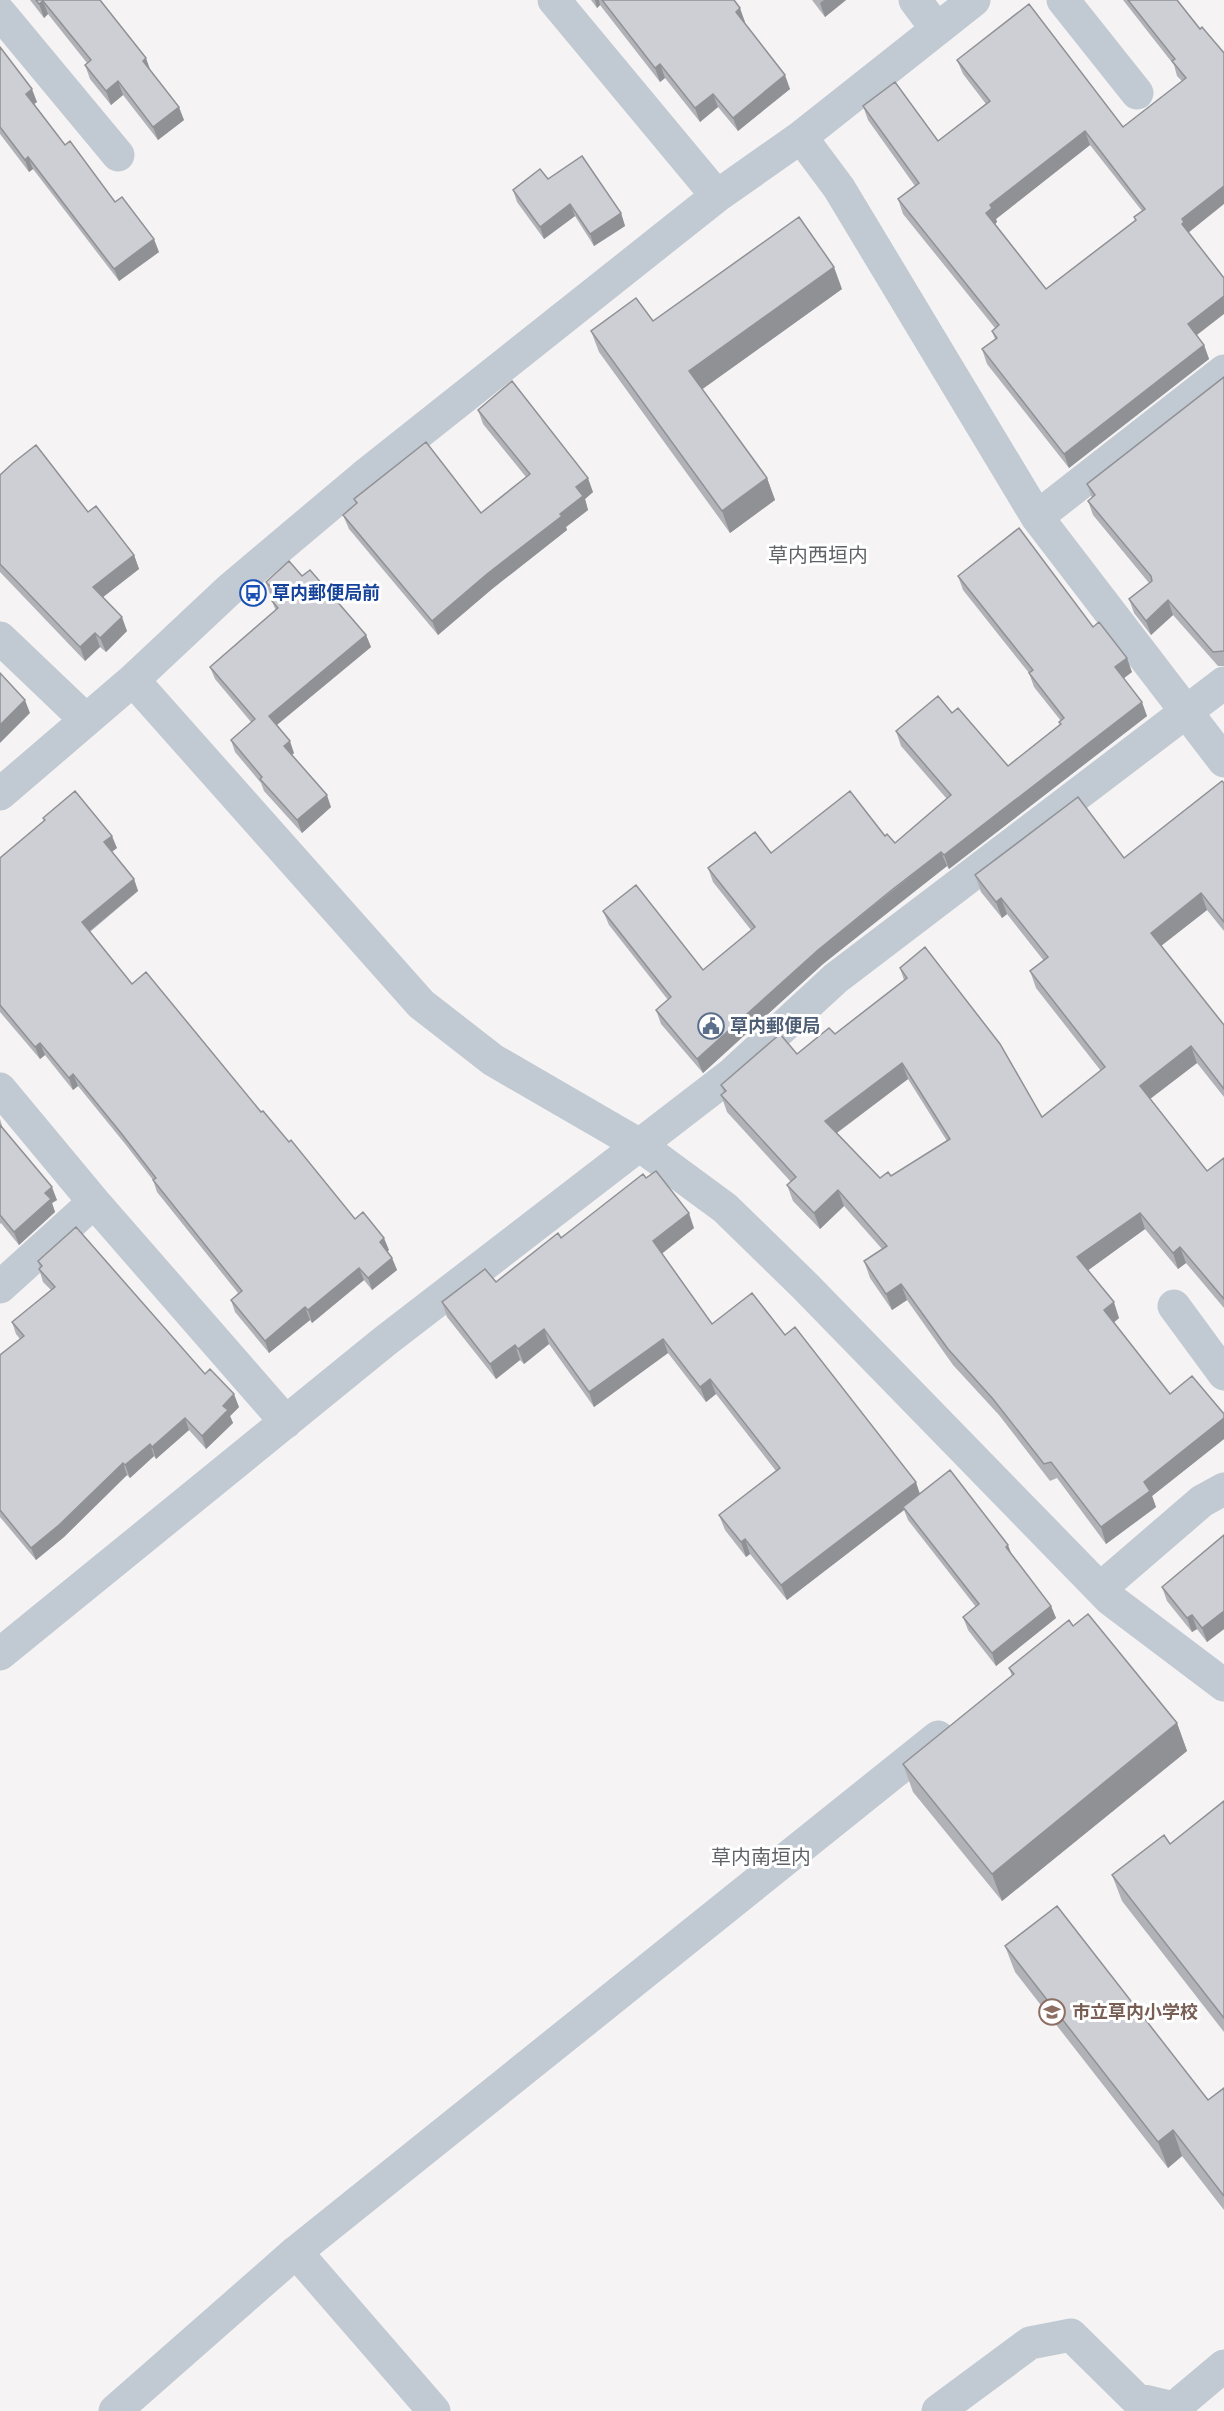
<svg xmlns="http://www.w3.org/2000/svg" width="1224" height="2411" viewBox="0 0 1224 2411" font-family="Signika,'Noto Sans JP',sans-serif">
  <rect width="100%" height="100%" fill="#f5f3f3"/>
  <g fill="none" stroke-linecap="round" stroke-linejoin="round">
    <path stroke="#c1cad2" stroke-width="33" d="M554,0L717,196
      M915,0L936,28
      M1063,0L1137,93
      M0,13L118,155
      M801,137L839,188L1037,517L1224,761
      M1037,517L1224,371
      M0,638L86,720
      M133,680L421,1004L493,1060L638,1144L725,1208L805,1286L1110,1599L1224,1685
      M0,794L133,680L230,589L363,477L717,196L801,137L974,0
      M0,1089L94,1202L286,1422
      M0,1287L94,1202
      M1174,1306L1224,1374
      M1101,1588L1202,1501L1224,1489
      M0,1654L385,1341L733,1073L836,978L1224,683
      M296,2252L434,2411
      M115,2411L296,2252L938,1737
      M938,2411L1030,2343L1071,2335L1136,2399L1174,2408L1224,2366"/>
  </g>
  <path fill="#b0b2b7" fill-rule="evenodd" d="M30,0H100L150,70L184,120L158,140L123,95L111,105L90,79L85,65L87,63L48,14L44,18Z
    M591,0H734L745,22L744,23L790,89L738,131L718,107L700,122L665,78L660,82L600,5L597,8Z
    M812,0H846L825,17Z
    M1123,0H1177L1200,29L1188,232L1197,335L1204,345L1209,359L1069,468L987,364L982,349L995,339L992,331L995,328L903,214L898,199L915,186L868,120L863,106L938,141L986,104L963,74L957,60L1123,127L1182,81L1177,76L1174,65ZM1090,145L1142,211L1134,217L1136,221L1046,289L995,224L997,222L996,219Z
    M0,47L37,102L34,104L65,145L159,252L119,281L33,169L29,172L0,134Z
    M548,179L621,213L625,226L594,246L575,216L544,239L517,202L513,190Z
    M842,289L702,389L767,478L775,500L730,533L599,352L591,331Z
    M1224,377V666H1218L1173,615L1151,635L1134,613L1129,599L1149,583L1093,515L1088,501L1092,498L1087,484Z
    M478,410L593,492L585,499L588,510L566,527L567,530L492,589L438,635L349,529L343,515L356,504L354,499L481,513L526,477L483,424Z
    M0,475L88,512L134,555L139,569L103,597L127,631L106,652L100,647L85,661L0,572Z
    M302,576L366,635L371,647L277,725L294,753L292,755L331,807L302,833L264,791L261,783L235,752L231,740L251,722L215,679L210,667L276,611L272,601L274,599L270,594L266,582Z
    M958,576L1093,627L1132,672L1124,678L1147,716L949,869L947,866L899,903L823,964L703,1073L661,1024L656,1010L668,1000L609,925L603,911L703,970L751,930L713,882L708,868L771,853L885,836L895,843L947,799L901,746L896,731L952,713L1008,766L1060,724L1059,722L1061,721L1034,687L1029,673L963,590Z
    M1224,783V931L1207,910L1161,946L1224,1025V1097L1197,1063L1150,1099L1207,1171L1224,1158V1308L1186,1263L1178,1269L1145,1229L1088,1270L1119,1318L1114,1322L1170,1394L1224,1414V1439L1152,1496L1156,1507L1106,1544L1057,1478L1050,1481L999,1415L953,1365L907,1300L892,1310L870,1278L864,1261L882,1249L844,1206L820,1229L793,1201L787,1185L791,1182L727,1112L721,1095L724,1093L721,1085L797,1054L835,1034L904,980L900,968L1042,1117L1101,1071L1036,988L1030,971L1044,961L1007,914L1002,918L981,892L975,875L1124,858ZM908,1079L947,1141L891,1176L880,1178L837,1133Z
    M43,818L117,848L112,852L134,879L138,891L90,932L132,984L261,1112L289,1142L355,1219L389,1250L387,1251L392,1258L397,1270L372,1290L364,1280L312,1323L310,1320L269,1353L235,1312L231,1300L238,1293L157,1192L153,1180L126,1145L78,1086L73,1090L45,1055L40,1059L0,1012V858L44,821Z
    M0,1119L3,1129L57,1200L52,1203L55,1212L19,1245L1,1223L0,1224Z
    M646,1178L694,1228L662,1253L712,1324L785,1335L920,1494L1012,1555L1051,1606L1056,1618L996,1666L968,1630L963,1617L976,1607L908,1520L904,1510L787,1600L750,1554L746,1557L725,1530L719,1515L776,1471L716,1394L706,1402L668,1353L594,1407L549,1344L524,1364L520,1360L496,1379L447,1317L442,1302L496,1282Z
    M38,1261L205,1374L239,1407L230,1416L233,1423L206,1449L189,1430L156,1459L154,1456L130,1478L127,1475L64,1537L36,1560L0,1517V1355L20,1339L16,1334L12,1322L51,1290L43,1282L39,1269L40,1268Z
    M1224,1535V1629L1207,1642L1197,1629L1192,1632L1167,1601L1162,1587Z
    M1009,1668L1177,1723L1187,1751L1002,1901L913,1792L903,1764L1012,1676Z
    M1224,1801V2032L1122,1901L1112,1875L1170,1844Z
    M1005,1946L1208,2100L1224,2088V2210L1182,2156L1168,2168L1015,1972Z"/>
  <path fill="#909195" d="M595,0H599L600,5L597,8Z
    M824,0H846L825,17L820,3Z
    M43,1L48,14L44,18L39,4Z
    M740,8L745,22L741,26L736,12Z
    M146,58L151,72L143,61Z
    M660,64L665,78L660,82L655,68Z
    M785,75L790,89L738,131L733,118Z
    M118,81L123,95L111,105L106,91Z
    M32,89L37,102L31,106L26,94Z
    M713,94L718,107L700,122L695,108Z
    M179,107L184,120L158,140L153,127Z
    M1085,131L1090,145L996,219L997,222L992,227L986,213L990,205Z
    M28,157L33,169L29,172L25,160Z
    M1224,186V204L1188,233L1182,224V219Z
    M570,204L575,216L544,239L540,227Z
    M621,213L625,226L594,246L590,234Z
    M154,239L159,252L119,281L114,269Z
    M834,267L842,289L697,393L689,371Z
    M1224,296V314L1193,338L1188,324Z
    M1204,345L1209,359L1069,468L1064,454Z
    M588,478L593,492L585,499L588,510L566,527L567,530L492,589L438,635L432,621L487,574L560,514L576,487Z
    M767,478L775,500L730,533L722,511Z
    M134,555L139,569L98,601L93,587Z
    M1168,600L1173,615L1151,635L1146,621Z
    M122,617L127,631L106,652L100,638Z
    M95,633L100,647L85,661L80,647Z
    M366,635L371,647L273,728L269,716Z
    M1127,658L1132,672L1120,681L1115,667Z
    M25,700L30,713L0,743V725Z
    M1142,702L1147,716L949,869L944,855Z
    M290,741L294,753L288,758L284,746Z
    M327,795L331,807L302,833L297,820Z
    M112,836L117,848L108,854L104,842Z
    M941,852L947,866L823,964L703,1073L697,1059L818,950Z
    M134,879L138,891L86,934L82,922Z
    M1201,893L1207,910L1157,949L1151,933Z
    M1001,898L1007,914L1002,918L996,902Z
    M40,1043L45,1055L40,1059L35,1047Z
    M1191,1046L1197,1063L1146,1102L1140,1086Z
    M902,1063L908,1079L831,1137L825,1121Z
    M73,1074L78,1086L73,1090L69,1078Z
    M52,1187L57,1200L52,1203L55,1212L19,1245L14,1232L45,1193Z
    M838,1190L844,1206L820,1229L814,1213Z
    M689,1213L694,1228L659,1256L653,1241Z
    M1140,1213L1145,1229L1083,1274L1077,1257Z
    M384,1238L389,1250L384,1254L380,1242Z
    M1180,1247L1186,1263L1178,1269L1173,1253Z
    M392,1258L397,1270L372,1290L368,1278Z
    M359,1268L364,1280L312,1323L308,1310Z
    M901,1284L907,1300L892,1310L886,1294Z
    M1114,1302L1119,1318L1110,1326L1104,1310Z
    M305,1307L310,1320L269,1353L265,1341Z
    M544,1329L549,1344L524,1364L518,1349Z
    M663,1339L668,1353L594,1407L589,1392Z
    M515,1345L520,1360L496,1379L490,1364Z
    M710,1379L716,1394L706,1402L700,1387Z
    M234,1394L239,1407L230,1416L233,1423L206,1449L202,1436L223,1406Z
    M185,1418L189,1430L156,1459L152,1447Z
    M1224,1418V1439L1152,1496L1156,1507L1106,1544L1101,1527L1144,1482Z
    M150,1444L154,1456L130,1478L125,1465Z
    M123,1463L127,1475L64,1537L36,1560L31,1548Z
    M916,1482L921,1497L903,1507L904,1510L787,1600L781,1585Z
    M745,1539L750,1554L746,1557L741,1542Z
    M1008,1545L1013,1558L1006,1547Z
    M1051,1606L1056,1618L996,1666L992,1653Z
    M1224,1611V1629L1207,1642L1202,1628Z
    M1192,1615L1197,1629L1192,1632L1187,1618Z
    M1177,1723L1187,1751L1002,1901L992,1874Z
    M1173,2130L1182,2156L1168,2168L1158,2142Z"/>
  <path fill="#cdcfd5" stroke="#909195" stroke-width="1.5" fill-rule="evenodd" d="M36,0H100L146,58L143,61L179,107L153,127L118,81L106,91L85,65L91,60L43,1L39,4Z
    M602,0H734L740,8L736,12L785,75L733,118L713,94L695,108L660,64L655,68Z
    M1128,0H1177L1200,29L1202,27L1224,53V186L1182,219L1184,222L1182,224L1224,278V296L1188,324L1204,345L1064,454L982,349L997,338L992,331L999,325L898,199L919,183L863,106L895,82L938,141L990,101L957,60L1029,4L1123,127L1186,78L1172,61L1175,59ZM1085,131L1145,209L1134,217L1136,220L1046,289L986,213L992,208L990,205Z
    M0,47L32,89L26,94L65,145L70,141L115,202L122,197L154,239L114,269L28,157L25,160L0,127Z
    M582,156L621,213L590,234L570,204L540,227L513,190L540,169L548,179Z
    M799,217L834,267L689,371L767,478L722,511L591,331L636,298L653,321Z
    M1224,377V651L1213,652L1168,600L1146,621L1129,599L1152,581L1151,576L1088,501L1095,495L1087,484Z
    M512,381L588,478L576,487L583,496L560,514L562,516L487,574L432,621L343,515L357,503L354,499L426,442L481,513L530,474L478,410Z
    M36,445L88,512L96,506L134,555L93,587L122,617L100,638L95,633L80,647L0,564V475L13,463Z
    M1019,528L1093,627L1099,622L1127,658L1115,667L1142,702L944,855L941,852L893,889L818,950L697,1059L656,1010L671,997L603,911L636,885L703,970L755,927L708,868L755,832L771,853L850,791L885,836L887,834L895,843L951,795L896,731L938,696L952,713L958,708L1008,766L1061,724L1059,722L1064,718L1029,673L1033,670L958,576Z
    M289,561L302,576L310,570L366,635L269,716L290,741L284,746L327,795L297,820L260,779L262,777L231,740L255,719L210,667L278,608L272,601L278,595L266,582Z
    M0,673L25,700L0,725Z
    M1222,781L1224,783V922L1201,893L1151,933L1224,1025V1089L1191,1046L1140,1086L1207,1171L1224,1158V1299L1180,1247L1173,1253L1140,1213L1077,1257L1114,1302L1104,1310L1170,1394L1192,1376L1224,1414V1418L1144,1482L1150,1491L1101,1527L1051,1462L1044,1464L993,1399L948,1349L901,1284L886,1294L864,1261L887,1246L838,1190L814,1213L787,1185L796,1177L721,1095L726,1091L721,1085L780,1034L797,1054L829,1028L835,1034L907,978L900,968L925,947L1000,1044L1042,1117L1105,1067L1030,971L1048,957L1001,898L996,902L975,875L1078,797L1124,858ZM902,1063L950,1139L891,1176L888,1172L880,1178L825,1121Z
    M75,791L112,836L104,842L134,879L82,922L132,984L146,972L261,1112L263,1111L289,1142L291,1140L355,1219L363,1212L384,1238L380,1242L392,1258L368,1278L359,1268L308,1310L305,1307L265,1341L231,1300L242,1291L153,1180L156,1178L121,1133L73,1074L69,1078L40,1043L35,1047L0,1005V858L45,820L43,818Z
    M0,1125L52,1187L45,1193L51,1199L14,1232L0,1215Z
    M656,1171L689,1213L653,1241L712,1324L752,1293L785,1335L795,1327L916,1482L781,1585L745,1539L741,1542L719,1515L780,1468L710,1379L700,1387L663,1339L589,1392L544,1329L518,1349L515,1345L490,1364L442,1302L485,1269L496,1282L558,1233L561,1238L643,1174L646,1178Z
    M76,1227L205,1374L210,1369L234,1394L223,1406L228,1410L202,1436L185,1418L152,1447L150,1444L125,1465L123,1463L59,1525L31,1548L0,1510V1355L24,1336L12,1322L55,1287L39,1269L42,1266L38,1261Z
    M950,1470L1008,1545L1006,1547L1051,1606L992,1653L963,1617L979,1604L903,1507Z
    M1224,1535V1611L1202,1628L1192,1615L1187,1618L1162,1587Z
    M1088,1614L1177,1723L992,1874L903,1764L1014,1674L1009,1668L1069,1620L1073,1626Z
    M1224,1801V2018L1112,1875L1164,1835L1170,1844Z
    M1057,1906L1208,2100L1224,2088V2196L1173,2130L1158,2142L1005,1946Z"/>
  <defs>
    <g id="bus-ring" transform="scale(1.35)"><circle r="9.5" fill="#fff" stroke="#1a4fb4" stroke-width="1.5"/><path d="M-5-6H5V4H4V6H2V4H-2V6H-4V4H-5ZM-3.5-4V0h7V-4ZM-3.5 1.2v1.5H-2V1.2ZM2 1.2v1.5H3.5V1.2Z" fill="#1a4fb4"/></g>
    <g id="civic-ring" transform="scale(1.35)"><circle r="9.5" fill="#fff" stroke="#5c6f8a" stroke-width="1.5"/><path d="M-.6-6.5H3V-4.5H.6V-3L4-1V1h2V6H-6V1h2V-1L-.6-3ZM-1.2 2.5V6h2.4V2.5Z" fill="#5c6f8a"/></g>
    <g id="school-ring" transform="scale(1.35)"><circle r="9.5" fill="#fff" stroke="#8d6e63" stroke-width="1.5"/><path d="M0-5L7-2L0 1L-7-2ZM-4 1L0 2.5L4 1V4Q0 6-4 4Z" fill="#8d6e63"/></g>
  </defs>
  <g fill-rule="evenodd">
    <use href="#bus-ring" x="253" y="593"/>
    <use href="#civic-ring" x="711" y="1026"/>
    <use href="#school-ring" x="1052" y="2012"/>
  </g>
  <g text-anchor="middle" stroke-width="6" stroke-linejoin="round" paint-order="stroke">
    <g font-size="18" font-weight="bold" fill="#164399" stroke="#fff" text-anchor="start">
      <text x="272" y="599">草内郵便局前</text>
    </g>
    <g font-size="18" font-weight="bold" fill="#4e5e75" stroke="#fff" text-anchor="start">
      <text x="730" y="1032">草内郵便局</text>
    </g>
    <g font-size="18" font-weight="bold" fill="#785e54" stroke="#fff" text-anchor="start">
      <text x="1072" y="2018">市立草内小学校</text>
    </g>
    <g font-size="20" fill="#5f6368" stroke="#fff">
      <text x="818" y="562">草内西垣内</text>
      <text x="761" y="1864">草内南垣内</text>
    </g>
  </g>
</svg>
